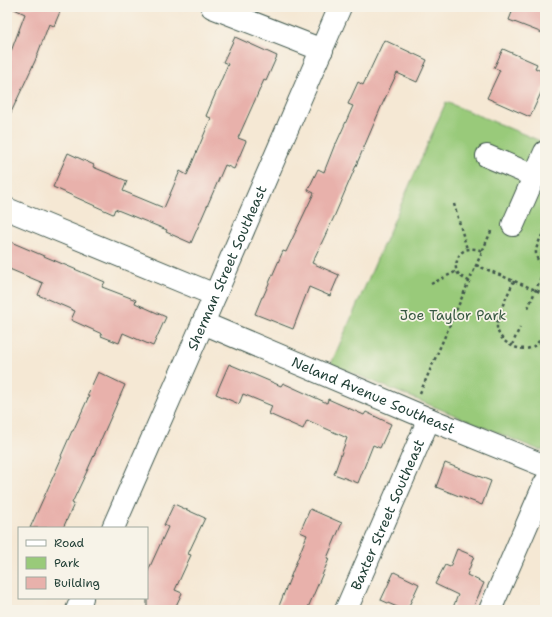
<svg xmlns="http://www.w3.org/2000/svg" width="552" height="617" viewBox="0 0 552 617" font-family="'Shantell Sans',sans-serif">
  <rect width="100%" height="100%" fill="#f7f3e8"/>
  <filter id="ink" filterUnits="userSpaceOnUse"><feTurbulence type="fractalNoise" baseFrequency=".025" numOctaves="2"/><feDisplacementMap in="SourceGraphic" scale="8" xChannelSelector="R" yChannelSelector="G"/><feConvolveMatrix kernelMatrix="1 2 1 2 8 2 1 2 1" color-interpolation-filters="sRGB"/></filter>
  <filter id="wash" filterUnits="userSpaceOnUse"><feTurbulence type="fractalNoise" baseFrequency=".012" numOctaves="4" result="noise"/><feDisplacementMap in="SourceGraphic" scale="16" xChannelSelector="R" yChannelSelector="G"/><feGaussianBlur stdDeviation="0.9" result="paint"/><feColorMatrix in="noise" values="0 0 0 0 0 0 0 0 0 0 0 0 0 0 0 0 0 1.4 0 .05"/><feComposite in="paint" operator="in"/></filter>
  <g filter="url(#wash)">
    <rect width="100%" height="100%" fill="#f5e8d4"/>
    <path fill="#99ca7a" stroke="#5c8457" d="M446,102L545,143V450H539L331,364Z"/>
    <g id="blocks">
      <path fill="#e8b1ab" d="M10,7H62L54,26L49,24L35,61L7,121V62L25,14Z
        M514,7H537L545,10V34L509,20Z
        M235,37L277,56L266,81L264,80L238,138L246,141L234,169L225,165L191,243L166,232L167,230L115,209L113,214L53,187L68,153L94,165L93,167L127,181L123,191L164,208L180,171L187,175L211,118L206,116L228,64L223,62Z
        M384,40L427,60L417,82L397,73L382,105L334,217L312,263L339,275L330,296L309,287L293,329L255,314L262,297H263L283,251L286,252L314,193L308,190L318,169L324,172L335,144H336L353,106L348,104L358,82L363,85Z
        M503,49L537,64L535,68L545,73V84L530,117L487,98L500,70L494,68Z
        M11,242L105,282L102,287L136,300L135,303L166,317L153,346L123,333L119,343L101,336L102,334L71,320L75,311L38,295L43,283L7,268V251Z
        M229,364L281,386L283,383L327,403L328,399L364,415L366,412L391,424L380,448L373,445L358,483L334,474L347,438L307,420L303,429L269,414L272,406L243,394L239,404L216,394Z
        M98,372L125,385L88,469L72,503L74,504L63,528H30L62,457L61,456L72,431H73L89,396H87Z
        M445,463L491,481L482,505L436,487Z
        M174,504L205,518L188,554L191,555L175,590L182,593L174,610H147V573L168,527L164,525Z
        M310,509L342,523L327,558L329,559L307,610H289L279,606L307,535L300,532Z
        M457,549L474,556L467,575L484,583L472,610H452L458,595L435,584L445,565L450,567Z
        M394,572L419,584L407,610H404L381,600Z"/>
    </g>
  </g>
  <g filter="url(#ink)">
    <use href="#blocks" fill-opacity="0" stroke="#3f574c" stroke-width="1"/>
    <g fill="none" stroke-linecap="round" stroke-linejoin="round">
      <g stroke="#3f574c" stroke-width="24">
        <g id="minor">
          <path d="M212,7L322,50"/>
          <path d="M487,156L534,176"/>
          <path d="M7,209L215,295"/>
          <path d="M513,225L545,152"/>
          <path id="s1" d="M203,323L429,419L545,466"/>
          <path id="s2" d="M113,528L203,323L340,7"/>
          <path d="M77,610L82,598"/>
          <path id="s3" d="M346,610L429,419"/>
          <path d="M490,610L545,483"/>
        </g>
      </g>
      <path stroke="#3f574c" stroke-width="2.5" stroke-dasharray="3 3" stroke-linecap="butt" d="M454,204L467,249
        M545,229C539,243 528,256 545,266
        M476,265L545,294
        M469,281C465,279 458,276 457,271C455,268 456,264 457,261C459,249 472,246 482,251
        M514,281C509,292 496,316 497,327C498,341 517,352 530,348C538,345 542,337 545,329
        M431,284L457,271
        M528,308L545,268
        M512,345L520,327
        M420,393L492,229"/>
      <use href="#minor" stroke="#fff" stroke-width="22"/>
    </g>
  </g>
  <g text-anchor="middle" stroke-width="3.5" stroke-linejoin="round" paint-order="stroke">
    <g font-size="14" fill="#1f3d34" stroke="#f7f3e8">
      <text dy="5" stroke="none"><textPath href="#s2" startOffset="284">Sherman Street Southeast</textPath></text>
      <text dy="5" stroke="none"><textPath href="#s1" startOffset="185">Neland Avenue Southeast</textPath></text>
      <text dy="5" stroke="none"><textPath href="#s3" startOffset="104">Baxter Street Southeast</textPath></text>
    </g>
    <g font-size="14" fill="#375942" stroke="#f7f3e8">
      <text x="453" y="320">Joe Taylor Park</text>
    </g>
  </g>
  <rect width="552" height="617" fill="none" stroke="#f7f3e8" stroke-width="24"/>
  <rect x="18" y="527" width="130" height="72" fill="#f7f3e8" stroke="#a1aaa0"/>
  <rect x="26" y="540" width="20" height="6" fill="#ffffff" stroke="#a1aaa0"/>
  <text x="54" y="547" font-size="12" fill="#1f3d34">Road</text>
  <rect x="26" y="557" width="20" height="12" fill="#99ca7a" stroke="#a1aaa0"/>
  <text x="54" y="567" font-size="12" fill="#1f3d34">Park</text>
  <rect x="26" y="577" width="20" height="12" fill="#e8b1ab" stroke="#a1aaa0"/>
  <text x="54" y="587" font-size="12" fill="#1f3d34">Building</text>
</svg>
